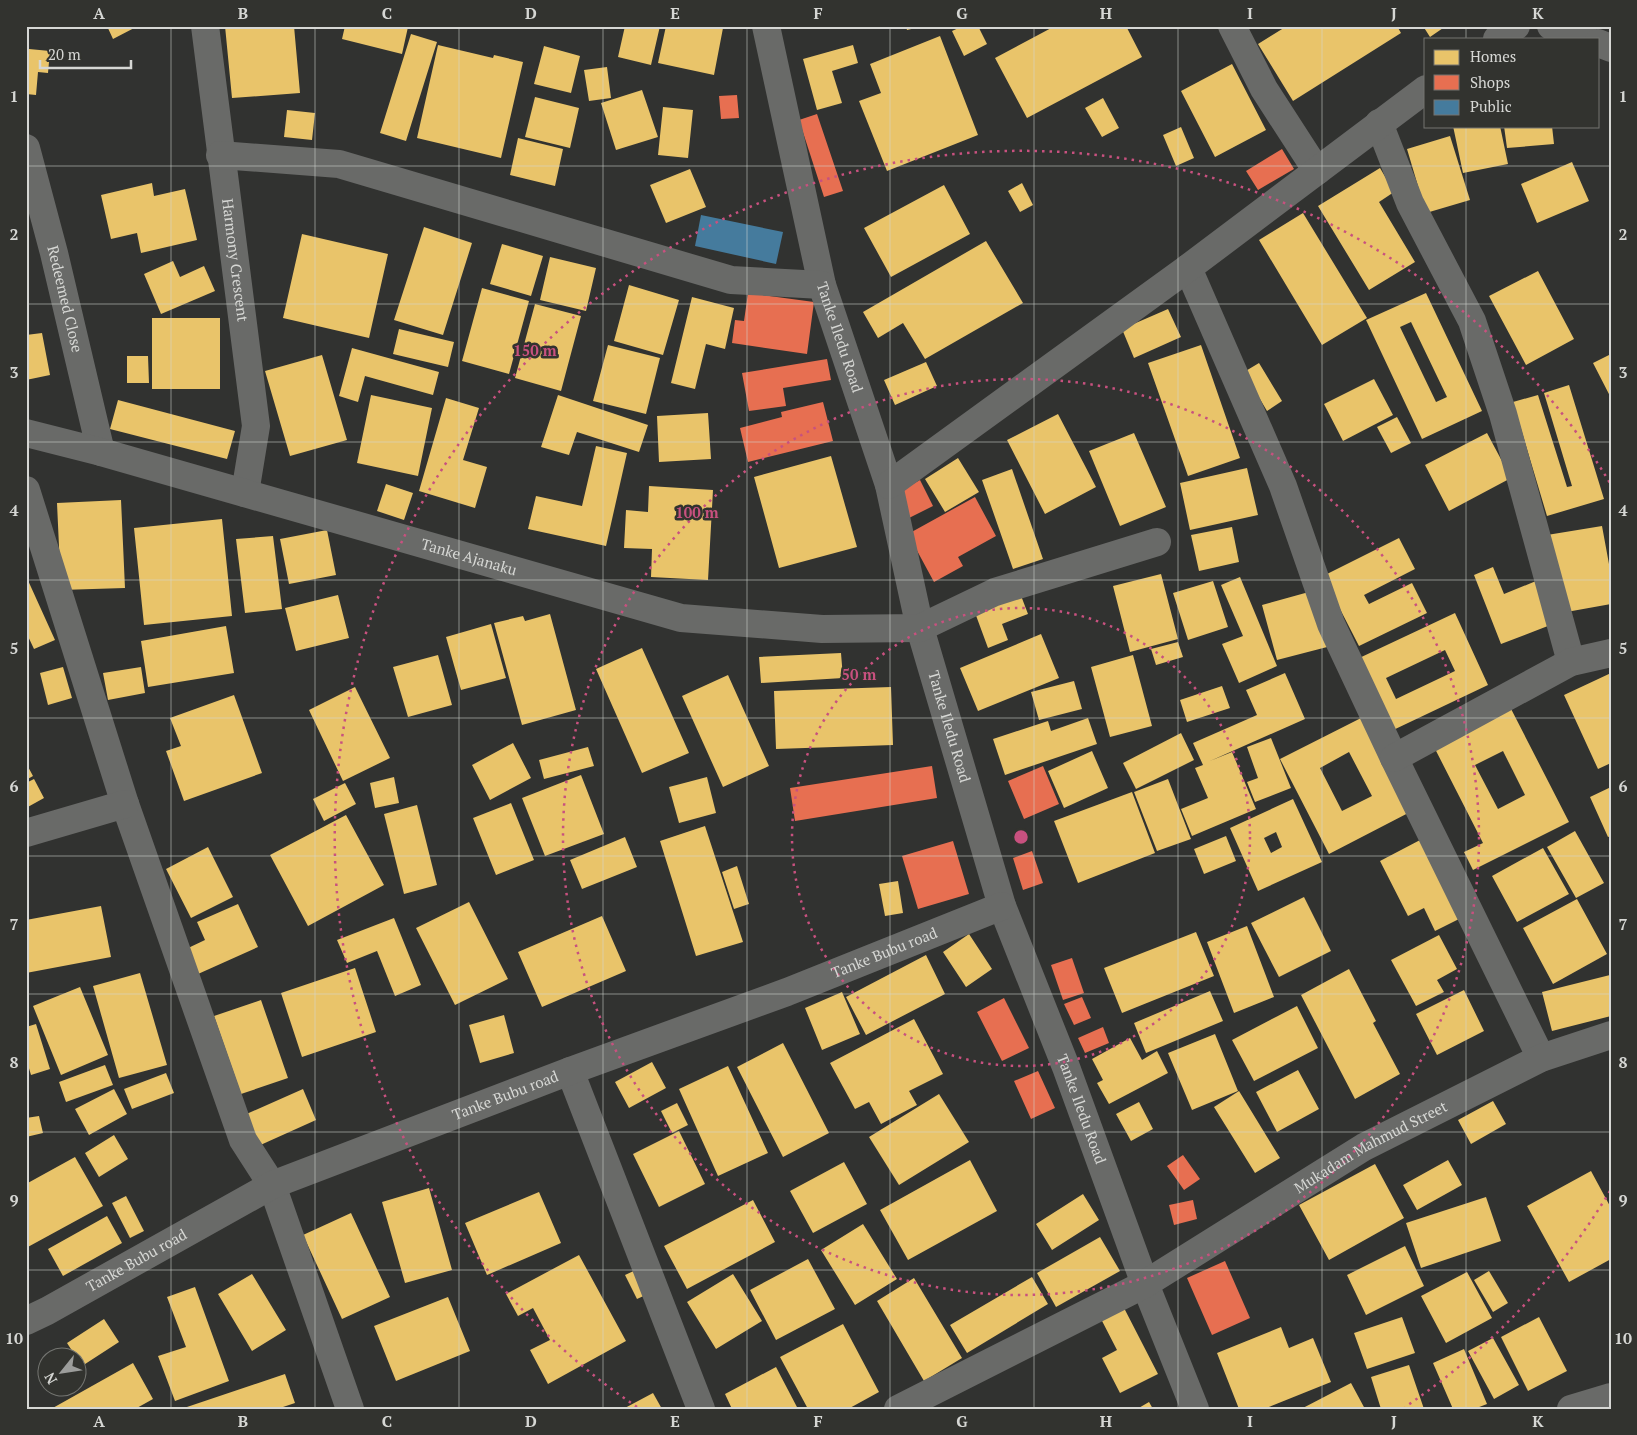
<svg xmlns="http://www.w3.org/2000/svg" width="1637" height="1435" viewBox="0 0 1637 1435" font-family="'PT Serif',serif">
  <rect width="100%" height="100%" fill="#313230"/>
  <path fill="#e9c46a" fill-rule="evenodd" d="M107,26H138L113,39Z
    M225,26H294L300,93L232,98Z
    M345,26H403L408,27L402,54L342,39Z
    M625,26H660L651,65L618,57Z
    M666,26H717L723,28L714,75L658,63Z
    M906,26H920V27L907,30Z
    M963,26H978L987,44L964,56L952,31Z
    M1055,26H1126L1142,57L1027,118L995,58Z
    M1287,26H1397L1401,33L1293,101L1258,44Z
    M1423,26H1446L1430,37Z
    M411,34L437,42L406,141L380,133Z
    M940,36L978,135L887,171L859,101L881,93L870,64Z
    M438,45L493,58L494,55L523,62L501,158L417,138Z
    M853,45L858,63L832,71L842,103L817,110L803,59Z
    M544,46L580,56L571,93L534,84Z
    M29,49L50,51L48,73L38,72L36,95L26,94V69Z
    M1232,64L1266,130L1215,157L1181,91Z
    M607,67L611,98L589,101L584,70Z
    M642,90L658,137L616,150L601,103Z
    M535,97L579,108L570,148L525,137Z
    M1103,98L1119,128L1102,137L1085,108Z
    M663,107L693,110L688,158L658,155Z
    M287,110L315,113L312,140L284,137Z
    M1453,126H1500L1508,164L1463,173Z
    M1504,126H1552L1554,144L1507,148Z
    M1181,127L1194,158L1176,166L1163,135Z
    M1450,136L1470,200L1426,213L1407,149Z
    M518,138L563,149L555,186L510,175Z
    M1572,162L1589,201L1537,223L1521,184Z
    M1380,168L1394,192L1379,202L1415,262L1369,290L1318,206Z
    M690,169L706,207L666,223L650,185Z
    M152,183L154,196L185,189L197,240L141,253L137,233L111,239L101,195Z
    M1022,183L1033,205L1020,212L1008,191Z
    M944,185L970,234L891,277L864,228Z
    M1303,213L1367,318L1322,345L1259,240Z
    M424,227L472,243L443,335L394,320Z
    M302,234L388,254L369,338L283,318Z
    M986,241L1023,303L925,359L903,323L878,338L863,312Z
    M502,244L543,256L531,296L490,284Z
    M550,257L596,268L586,311L540,300Z
    M173,261L180,277L204,266L215,291L161,314L144,274Z
    M1538,271L1574,339L1526,365L1489,296Z
    M629,285L679,300L663,355L614,341Z
    M482,288L529,301L509,374L462,361Z
    M1426,293L1482,411L1422,439L1366,320ZM1411,322L1447,397L1436,402L1400,327Z
    M692,297L734,308L725,349L706,344L695,389L671,383Z
    M535,304L581,316L561,391L515,378Z
    M1168,309L1181,337L1134,358L1122,329Z
    M152,318H220V389H152Z
    M399,329L454,342L448,367L393,354Z
    M42,333L50,375L26,380V335Z
    M608,345L660,358L646,414L593,401Z
    M1201,345L1240,458L1188,476L1148,363Z
    M352,348L439,372L433,395L365,376L358,402L339,396Z
    M1611,354V398L1593,363Z
    M322,355L347,440L290,456L265,371Z
    M127,356H148L149,383H127Z
    M926,362L937,386L895,405L884,380Z
    M1259,363L1282,401L1267,411L1244,372Z
    M1374,379L1393,415L1343,441L1324,404Z
    M1569,385L1604,499L1547,516L1513,402L1538,395L1567,487L1572,486L1544,393Z
    M371,395L432,408L418,476L357,463Z
    M558,395L648,425L639,452L577,432L569,455L541,447Z
    M446,398L479,408L463,460L487,467L475,508L419,491Z
    M118,400L235,431L227,459L110,429Z
    M708,413L711,459L659,462L657,416Z
    M1058,414L1096,487L1045,514L1007,440Z
    M1397,417L1411,443L1391,453L1377,427Z
    M1134,433L1166,507L1120,526L1089,451Z
    M1487,433L1511,478L1449,511L1425,465Z
    M596,446L627,453L606,546L528,529L536,496L582,506Z
    M831,456L857,547L779,568L754,477Z
    M958,458L979,492L945,512L925,479Z
    M1247,468L1258,515L1190,530L1180,483Z
    M1012,469L1043,559L1013,569L982,480Z
    M386,484L413,493L404,520L377,511Z
    M649,486L713,490L708,580L651,577L652,549L624,548L626,510L648,512Z
    M121,500L125,588L61,590L57,503Z
    M222,519L232,616L144,625L134,528Z
    M1602,526L1611,575V604L1561,613L1547,535Z
    M1232,527L1239,562L1199,571L1191,535Z
    M327,530L336,575L289,584L280,539Z
    M273,536L282,609L245,613L236,539Z
    M1399,538L1415,569L1364,595L1369,604L1412,583L1427,613L1359,646L1323,576Z
    M1493,567L1504,594L1536,581L1553,624L1501,644L1474,575Z
    M1161,574L1178,639L1130,652L1113,586Z
    M26,576L55,640L34,649L26,632Z
    M1240,577L1277,666L1239,683L1222,644L1243,636L1221,585Z
    M1213,581L1228,627L1188,640L1173,593Z
    M1316,590L1331,646L1277,660L1262,605Z
    M1020,593L1028,614L1002,624L1008,640L988,648L974,610Z
    M338,595L349,638L296,651L285,608Z
    M1455,613L1488,685L1389,732L1355,660ZM1445,650L1455,671L1396,699L1386,678Z
    M550,614L576,710L522,725L494,623L523,616L525,621Z
    M491,624L506,678L461,690L446,637Z
    M226,626L234,673L148,687L141,641Z
    M1041,634L1059,678L978,711L960,668Z
    M1178,642L1183,657L1156,665L1151,649Z
    M642,648L689,753L642,773L596,669Z
    M841,653L843,678L761,683L759,657Z
    M438,655L452,705L408,717L393,667Z
    M1133,655L1152,726L1110,737L1091,667Z
    M63,667L72,698L48,705L40,673Z
    M141,667L145,693L108,700L103,673Z
    M1285,673L1305,719L1210,761L1232,752L1256,809L1192,836L1181,809L1208,798L1195,768L1203,765L1193,743L1257,715L1246,690Z
    M1611,673V763L1598,769L1564,695Z
    M728,675L769,766L723,787L682,696Z
    M1074,681L1082,709L1039,720L1031,692Z
    M1222,686L1230,708L1187,722L1180,700Z
    M355,687L390,758L343,781L309,710Z
    M891,687L893,745L776,749L774,691Z
    M234,695L262,773L184,801L166,751L181,746L170,718Z
    M1508,703L1569,822L1473,870L1464,852L1483,843L1431,741ZM1503,751L1525,795L1498,809L1475,765Z
    M1365,716L1414,810L1329,854L1280,759ZM1349,752L1372,796L1342,811L1320,768Z
    M1088,718L1097,744L1005,775L993,739L1048,721L1051,731Z
    M1181,733L1194,760L1136,789L1123,763Z
    M1271,738L1291,788L1255,802L1247,782L1258,778L1247,747Z
    M513,743L531,778L490,800L472,765Z
    M588,747L594,766L544,779L539,760Z
    M1092,751L1108,788L1064,808L1048,771Z
    M26,763L33,776L26,780Z
    M581,775L604,834L545,856L522,798Z
    M394,777L399,803L375,808L370,783Z
    M707,777L716,813L679,823L669,787Z
    M34,779L44,798L26,808V783Z
    M1168,779L1191,839L1157,851L1134,792Z
    M345,783L356,804L324,821L313,799Z
    M1611,787V836L1608,837L1590,797Z
    M1132,792L1155,853L1078,883L1054,821Z
    M1293,799L1322,862L1258,891L1230,828ZM1276,832L1282,847L1271,853L1264,838Z
    M511,803L534,860L496,875L473,818Z
    M417,805L437,885L404,894L384,814Z
    M346,815L384,885L308,926L270,855Z
    M705,826L743,942L696,956L660,841Z
    M1575,831L1604,883L1576,898L1547,847Z
    M1226,836L1236,861L1204,874L1194,849Z
    M625,837L637,867L582,889L570,860Z
    M1422,839L1463,917L1435,931L1424,908L1408,916L1380,861Z
    M208,847L233,897L191,918L166,869Z
    M1543,848L1569,894L1517,922L1492,876Z
    M737,866L749,904L734,909L722,872Z
    M898,881L903,913L885,916L879,884Z
    M1304,897L1331,951L1279,977L1251,923Z
    M1577,899L1607,954L1553,984L1523,928Z
    M469,902L508,979L455,1005L416,928Z
    M238,904L258,947L198,974L186,949L205,940L197,922Z
    M101,906L111,957L26,973V920Z
    M602,916L626,971L542,1007L518,952Z
    M394,918L421,985L395,996L377,951L347,963L337,940Z
    M1247,926L1274,997L1234,1013L1207,942Z
    M1196,932L1214,976L1122,1013L1104,968Z
    M969,934L992,969L966,987L943,952Z
    M1439,935L1457,969L1437,980L1444,992L1416,1006L1391,960Z
    M926,955L945,994L866,1035L846,997Z
    M355,968L376,1032L302,1057L281,993Z
    M1349,969L1376,1021L1373,1023L1400,1074L1355,1099L1301,995Z
    M140,973L167,1065L119,1078L93,986Z
    M1610,975L1611,1016L1552,1031L1542,992Z
    M80,987L108,1055L61,1075L33,1006Z
    M1464,990L1484,1031L1437,1055L1416,1014Z
    M1210,991L1223,1021L1146,1053L1134,1023Z
    M842,992L860,1034L822,1050L805,1008Z
    M261,1000L288,1078L241,1094L214,1016Z
    M1297,1006L1318,1048L1254,1081L1232,1040Z
    M504,1015L514,1053L480,1063L469,1025Z
    M914,1019L943,1074L909,1091L917,1105L881,1124L869,1102L855,1109L830,1063Z
    M36,1024L50,1069L31,1075L26,1058V1027Z
    M1215,1034L1238,1091L1192,1110L1168,1053Z
    M1130,1038L1142,1060L1157,1051L1168,1073L1109,1104L1097,1083L1103,1080L1092,1059Z
    M783,1043L829,1133L783,1157L737,1067Z
    M652,1062L666,1088L629,1108L615,1082Z
    M105,1065L113,1085L66,1102L59,1082Z
    M728,1066L768,1153L718,1176L679,1089Z
    M1298,1070L1319,1109L1277,1132L1256,1092Z
    M166,1073L174,1093L132,1109L124,1089Z
    M114,1089L127,1114L89,1135L75,1109Z
    M303,1089L316,1120L256,1147L242,1116Z
    M1239,1091L1280,1158L1255,1173L1214,1107Z
    M939,1094L969,1142L899,1185L869,1137Z
    M1493,1101L1506,1124L1471,1144L1458,1120Z
    M1139,1102L1153,1129L1131,1141L1116,1114Z
    M677,1103L688,1125L672,1133L661,1111Z
    M39,1116L43,1133L26,1137V1118Z
    M679,1131L705,1184L659,1207L633,1154Z
    M114,1135L128,1159L99,1177L85,1153Z
    M75,1157L103,1206L26,1248V1184Z
    M970,1160L997,1211L908,1260L880,1210Z
    M1448,1160L1462,1185L1417,1210L1403,1185Z
    M844,1162L867,1204L813,1233L790,1191Z
    M1375,1164L1404,1218L1329,1260L1299,1205Z
    M1591,1171L1611,1208V1259L1569,1282L1527,1206Z
    M429,1188L452,1270L405,1283L382,1202Z
    M539,1192L561,1243L487,1275L465,1223Z
    M1083,1194L1099,1220L1052,1250L1036,1224Z
    M126,1196L144,1231L130,1238L112,1203Z
    M1486,1197L1501,1241L1421,1268L1406,1223Z
    M753,1200L775,1242L687,1289L664,1246Z
    M351,1213L390,1297L342,1319L303,1235Z
    M107,1216L122,1243L63,1276L48,1249Z
    M863,1224L897,1279L855,1305L821,1250Z
    M1100,1237L1120,1271L1056,1307L1037,1273Z
    M1405,1246L1424,1286L1366,1315L1347,1275Z
    M579,1255L626,1341L548,1384L530,1350L550,1340L533,1308L518,1316L506,1294Z
    M808,1259L835,1309L776,1340L750,1290Z
    M638,1269L650,1293L637,1299L625,1275Z
    M1489,1271L1508,1303L1493,1312L1474,1280Z
    M1467,1272L1492,1318L1446,1343L1421,1296Z
    M252,1274L286,1330L252,1351L218,1294Z
    M733,1274L762,1321L716,1349L687,1302Z
    M1032,1277L1048,1304L967,1353L950,1325Z
    M914,1278L962,1358L924,1381L877,1301Z
    M195,1287L229,1381L175,1401L158,1356L186,1347L167,1297Z
    M448,1297L470,1351L396,1381L374,1326Z
    M1123,1306L1158,1374L1120,1393L1102,1358L1117,1350L1100,1317Z
    M1402,1317L1415,1353L1367,1369L1354,1333Z
    M1539,1317L1567,1371L1528,1391L1501,1337Z
    M104,1319L119,1342L82,1366L67,1343Z
    M843,1324L879,1392L848,1409H808L780,1357Z
    M1281,1327L1289,1348L1313,1338L1331,1382L1264,1409H1239L1217,1353Z
    M1493,1338L1519,1385L1494,1399L1468,1351Z
    M1464,1349L1487,1404L1474,1409H1453L1433,1363Z
    M133,1363L153,1399L135,1409H51Z
    M1409,1365L1424,1409H1381L1371,1377Z
    M776,1367L798,1409H732L725,1394Z
    M285,1374L295,1403L277,1409H181Z
    M1351,1383L1365,1409H1301Z
    M653,1393L662,1409H623Z
    M1149,1402L1153,1409H1137Z"/>
  <path fill="#e76f51" d="M737,95L739,118L721,119L719,96Z
    M817,114L843,191L824,197L799,120Z
    M1282,149L1294,169L1258,190L1246,171Z
    M748,293L814,302L807,354L732,343L735,320L744,321Z
    M827,359L831,380L783,388L786,406L749,411L742,373Z
    M823,402L833,441L748,462L740,428L782,417L781,412Z
    M920,480L933,506L909,518L895,494Z
    M975,497L996,536L958,557L963,566L934,582L908,534Z
    M932,766L937,798L795,821L790,788Z
    M1043,766L1059,804L1024,819L1008,781Z
    M953,841L969,894L918,909L902,856Z
    M1032,851L1043,883L1023,890L1013,858Z
    M1072,958L1084,993L1063,1000L1051,965Z
    M1082,997L1091,1018L1074,1025L1064,1004Z
    M1004,998L1029,1048L1002,1061L977,1012Z
    M1103,1027L1109,1043L1085,1053L1078,1038Z
    M1038,1071L1055,1108L1031,1119L1014,1081Z
    M1183,1155L1200,1179L1184,1190L1167,1166Z
    M1193,1200L1197,1219L1174,1225L1169,1205Z
    M1225,1261L1250,1318L1212,1335L1187,1278Z"/>
  <path fill="#457b9d" d="M701,215L783,232L776,264L695,246Z"/>
  <g fill="none" stroke-linecap="round" stroke-linejoin="round">
    <g stroke="#696a68" stroke-width="28">
      <path id="s1" d="M205,26L256,426L245,493"/>
      <path id="s2" d="M766,26L822,285L889,485L920,628L1002,906L1066,1067L1145,1284L1195,1409"/>
      <path d="M1232,26L1264,89L1317,171"/>
      <path d="M1551,26L1586,39"/>
      <path d="M1497,39L1516,26"/>
      <path d="M1598,43L1611,48"/>
      <path d="M1379,123L1410,203L1472,321L1503,414L1571,662"/>
      <path id="s3" d="M26,148L54,253L101,452"/>
      <path d="M220,155L339,164L731,280L822,285"/>
      <path d="M1188,268L1283,486L1331,624L1394,758L1541,1058"/>
      <path id="s4" d="M26,433L101,452L681,618L822,629L920,628L995,592L1157,542"/>
      <path d="M889,485L1188,268L1426,89"/>
      <path d="M26,490L125,804L243,1140L272,1185L350,1409"/>
      <path d="M1394,758L1571,662L1611,653"/>
      <path d="M26,833L125,804"/>
      <path d="M570,1071L701,1409"/>
      <path id="s5" d="M26,1321L47,1311L272,1185L570,1071L787,992L1002,906"/>
      <path id="s6" d="M898,1409L1145,1284L1364,1147L1541,1058L1611,1035"/>
      <path d="M1571,1409L1611,1397"/>
    </g>
  </g>
  <path fill="none" stroke="#d6d7d4" stroke-width="1" stroke-opacity="0.55" d="M171,26V1409M315,26V1409M459,26V1409M603,26V1409M747,26V1409M890,26V1409M1034,26V1409M1178,26V1409M1322,26V1409M1466,26V39M1466,126V1409M26,166H1611M26,304H1611M26,442H1611M26,580H1611M26,718H1611M26,856H1611M26,994H1611M26,1132H1611M26,1270H1611"/>
  <g fill="none" stroke="#c8517f" stroke-width="2.5" stroke-dasharray="2.5 5">
    <circle cx="1021" cy="837" r="229"/>
    <circle cx="1021" cy="837" r="458"/>
    <path d="M1610 1191A687 687 0 0 1 1405 1407M637 1407A687 687 0 1 1 1610 483"/>
  </g>
  <g text-anchor="middle" stroke-width="5" stroke-linejoin="round" paint-order="stroke">
    <g font-size="15" fill="#d6d7d4" stroke="#32332f">
      <text dy="5" stroke="none"><textPath href="#s1" startOffset="236">Harmony Crescent</textPath></text>
      <text dy="5" stroke="none"><textPath href="#s3" startOffset="156">Redeemed Close</textPath></text>
      <text dy="5" stroke="none"><textPath href="#s2" startOffset="320">Tanke Iledu Road</textPath></text>
      <text dy="5" stroke="none"><textPath href="#s4" startOffset="460">Tanke Ajanaku</textPath></text>
      <text dy="5" stroke="none"><textPath href="#s2" startOffset="725">Tanke Iledu Road</textPath></text>
      <text dy="5" stroke="none"><textPath href="#s5" startOffset="936">Tanke Bubu road</textPath></text>
      <text dy="5" stroke="none"><textPath href="#s5" startOffset="531">Tanke Bubu road</textPath></text>
      <text dy="5" stroke="none"><textPath href="#s2" startOffset="1130">Tanke Iledu Road</textPath></text>
      <text dy="5" stroke="none"><textPath href="#s6" startOffset="541">Mukadam Mahmud Street</textPath></text>
      <text dy="5" stroke="none"><textPath href="#s5" startOffset="126">Tanke Bubu road</textPath></text>
    </g>
  </g>
  <circle cx="1021" cy="837" r="8" fill="#c8517f" stroke="#32332f" stroke-width="2.5"/>
  <g font-size="15" text-anchor="middle" font-weight="bold" fill="#c8517f" stroke="#32332f" stroke-width="5" stroke-linejoin="round" paint-order="stroke">
    <text x="535" y="356">150 m</text>
    <text x="697" y="518">100 m</text>
    <text x="859" y="680">50 m</text>
  </g>
  <rect width="1637" height="1435" fill="none" stroke="#32332f" stroke-width="55"/>
  <rect x="1424" y="38" width="175" height="90" fill="#32332f" stroke="#747571"/>
  <rect x="1434" y="50" width="25" height="15" fill="#e9c46a" stroke="#747571"/>
  <text x="1470" y="62" font-size="15" fill="#d6d7d4">Homes</text>
  <rect x="1434" y="75" width="25" height="15" fill="#e76f51" stroke="#747571"/>
  <text x="1470" y="88" font-size="15" fill="#d6d7d4">Shops</text>
  <rect x="1434" y="100" width="25" height="15" fill="#457b9d" stroke="#747571"/>
  <text x="1470" y="112" font-size="15" fill="#d6d7d4">Public</text>
  <g transform="translate(62 1372) rotate(240)"><circle r="24" fill="#32332f" stroke="#747571"/>
  <path d="M0-4L9 19L0 12L-9 19Z" fill="#9c9d9b"/>
  <text y="-8" font-size="14" font-weight="bold" text-anchor="middle" fill="#d6d7d4">N</text>
  </g>
  <path d="M40 60v8h91v-8" fill="none" stroke="#d6d7d4" stroke-width="2.5"/>
  <text x="48" y="60" font-size="15" fill="#d6d7d4" stroke="#32332f" stroke-width="4" paint-order="stroke">20 m</text>
  <rect x="28" y="28" width="1582" height="1380" fill="none" stroke="#d6d7d4" stroke-width="2"/>
  <g font-size="16" text-anchor="middle" font-weight="bold" fill="#d6d7d4">
    <text x="99" y="19">A</text>
    <text x="243" y="19">B</text>
    <text x="387" y="19">C</text>
    <text x="531" y="19">D</text>
    <text x="675" y="19">E</text>
    <text x="818" y="19">F</text>
    <text x="962" y="19">G</text>
    <text x="1106" y="19">H</text>
    <text x="1250" y="19">I</text>
    <text x="1394" y="19">J</text>
    <text x="1538" y="19">K</text>
    <text x="14" y="102">1</text>
    <text x="1623" y="102">1</text>
    <text x="14" y="240">2</text>
    <text x="1623" y="240">2</text>
    <text x="14" y="378">3</text>
    <text x="1623" y="378">3</text>
    <text x="14" y="516">4</text>
    <text x="1623" y="516">4</text>
    <text x="14" y="654">5</text>
    <text x="1623" y="654">5</text>
    <text x="14" y="792">6</text>
    <text x="1623" y="792">6</text>
    <text x="14" y="930">7</text>
    <text x="1623" y="930">7</text>
    <text x="14" y="1068">8</text>
    <text x="1623" y="1068">8</text>
    <text x="14" y="1206">9</text>
    <text x="1623" y="1206">9</text>
    <text x="14" y="1344">10</text>
    <text x="1623" y="1344">10</text>
    <text x="99" y="1427">A</text>
    <text x="243" y="1427">B</text>
    <text x="387" y="1427">C</text>
    <text x="531" y="1427">D</text>
    <text x="675" y="1427">E</text>
    <text x="818" y="1427">F</text>
    <text x="962" y="1427">G</text>
    <text x="1106" y="1427">H</text>
    <text x="1250" y="1427">I</text>
    <text x="1394" y="1427">J</text>
    <text x="1538" y="1427">K</text>
  </g>
</svg>
